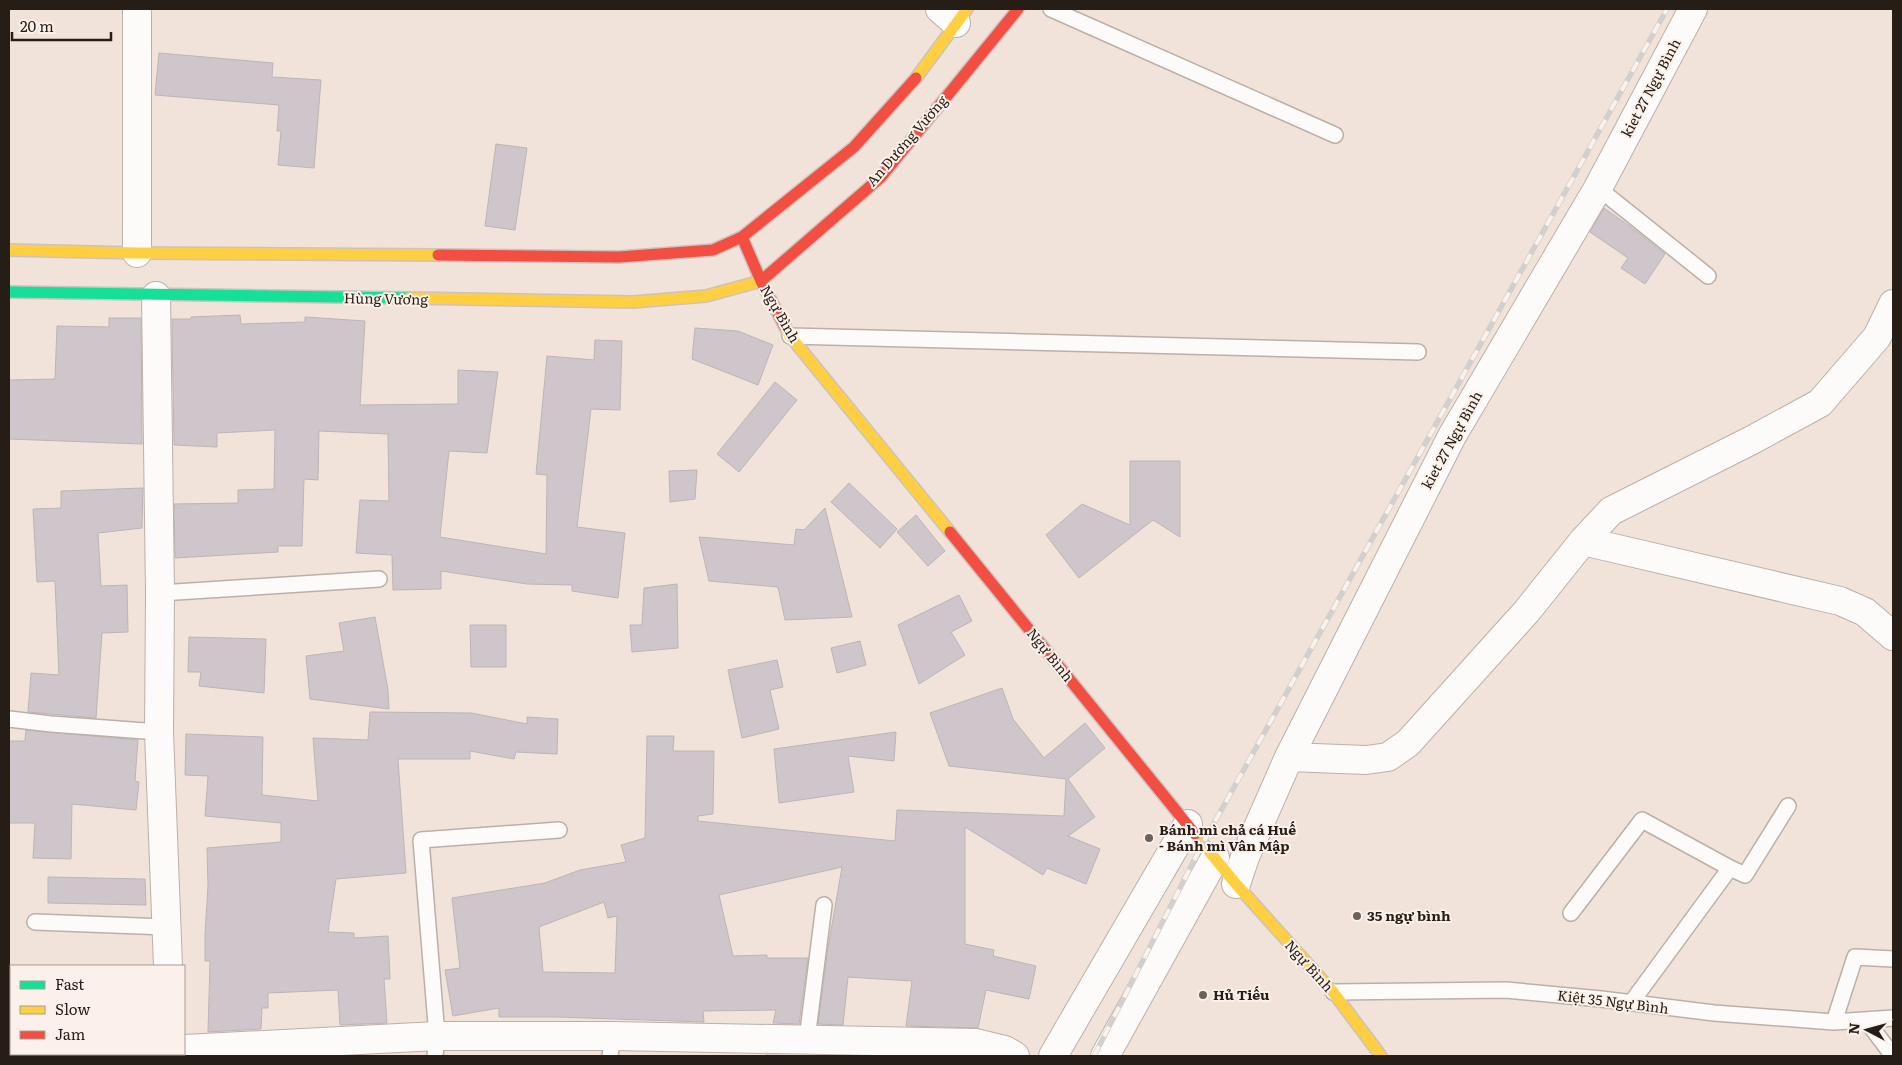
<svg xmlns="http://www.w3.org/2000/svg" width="1902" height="1065" viewBox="0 0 1902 1065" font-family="Literata,serif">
  <rect width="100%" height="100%" fill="#f1e3da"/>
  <path fill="#cfc6cc" stroke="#bcb5b5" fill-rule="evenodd" d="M159,53L273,63L272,77L321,80L314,168L278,165L281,131H277L279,105L155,95Z
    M496,144L527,148L515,230L485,226Z
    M1604,208L1631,227L1665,254L1645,284L1621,268L1628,258L1590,232Z
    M240,315L241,324L305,322V317L365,321L360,405L458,404V370L498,372L487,453L449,451L440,537L546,554L547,475L536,474L547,356L594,360L595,340L622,341L620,410L591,409L577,527L625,533L618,598L572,591V585L527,584L441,571V589L393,590L392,555L356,553L360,500L389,501L388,434L319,431L318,480L304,479L302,546H278V552L175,558L174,504L238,503V490L274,489L275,430L217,433V447L174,445L172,319H191V317Z
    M109,318H141L142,444L9,439V380L55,379L57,326L109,327Z
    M695,328L738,331L773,345L758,385L692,359Z
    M775,382L797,400L739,472L717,454Z
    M1130,461H1180V537L1153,520L1079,578L1046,535L1082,504L1130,525Z
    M697,470L695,499L670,502L669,471Z
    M849,483L897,529L880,548L831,502Z
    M143,488L142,528L98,533L101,586L127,585L128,632L102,633L96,718L28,712L31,673L59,675L55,581L37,582L33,509L61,508V491Z
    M825,508L852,617L785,620L778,587L709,581L699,537L794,545L796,529L804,530Z
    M916,515L945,551L928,566L897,532Z
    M677,584L678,648L632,652L630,625H642L644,588Z
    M959,595L972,621L951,632L965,655L919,684L898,625Z
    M375,617L388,690L389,709L310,699L306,656L344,651L339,623Z
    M470,625H506V667H471Z
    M189,637L266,639L264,693L199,686L201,672H188Z
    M860,641L866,665L837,673L831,648Z
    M777,660L783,687L770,690L779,729L742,738L728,670Z
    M1002,688L1013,719L1044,758L1085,723L1105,748L1068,779L1095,817L1068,836L1100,849L1086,884L1047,868L1043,875L965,827V944L994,950L993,956L1036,966L1029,999L986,990L978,1028L906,1026L912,981L848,977L843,1025L818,1024L828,948L842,867L719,895L733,956L767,955V958H808L799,1024L773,1023L776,1010L703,1011L704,1022L557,1017H499V1008L453,1016L445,970L460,968L452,898L545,883L580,870L626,862L621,845L645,838L647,736H674L673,751H714L713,814L698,816V821L895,841L897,810L1064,816L1066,779L949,766L930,713ZM604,902L608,918L617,916L615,973L543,972L539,927Z
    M370,712L471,713L527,724V717L558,719L557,754L516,752L514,759L470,751V759H398L406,873L336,879L328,932L354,933V938L388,936L390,979H384L387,1023L340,1025L338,990L268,993V1008H262L261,1029L208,1032L210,961H205V934L208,886L207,848L281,842V823L205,816L208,776L185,775L186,734L263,737L262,795L318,801L313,738L368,740Z
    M26,730L138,740L135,781L139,782L136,810L72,804L71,859L33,858L35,823H9V741H25Z
    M896,732L894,761L848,756L854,792L779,803L774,749Z
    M48,877L145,879L146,905L48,903Z
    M765,1055L840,1056H765Z"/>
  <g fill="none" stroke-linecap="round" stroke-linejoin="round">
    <g stroke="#bbb0a9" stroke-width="18">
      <path id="lane" d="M1051,9L1335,135
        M1598,188L1708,276
        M790,336L1418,352
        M160,593L379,579
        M9,719L51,724L159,732
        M1730,868L1745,875L1788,806
        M1571,913L1642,820L1730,868L1631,1003
        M35,922L166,927
        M1333,992L1506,990L1601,999L1714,1013L1834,1022L1893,1018
        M1866,1020L1893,1056
        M1834,1022L1855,957L1893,959
        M807,1039L824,905
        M435,1056L437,1036L421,840L559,830
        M610,1056L613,1036"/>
    </g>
    <g stroke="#bbb0a9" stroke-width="30">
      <path id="street" d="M940,9L956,23
        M137,253V9
        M156,296L160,593L159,732L168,966
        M1583,541L1840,601L1865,612L1893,636
        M1289,757L1366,760L1388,757L1408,743L1527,611L1583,541L1611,511L1752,440L1820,403L1877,337L1893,304
        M1236,884L1245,857L1289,757L1452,436L1598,188L1693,9
        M184,1049L437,1036H613L976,1043L1005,1050L1015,1056
        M1053,1056L1188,824
        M1105,1056L1215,858"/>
    </g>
    <g stroke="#cbc3bf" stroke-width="14">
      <path id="fast" d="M9,292L409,298"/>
    </g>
    <g stroke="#cbc3bf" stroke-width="14">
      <path id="slow" d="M916,78L967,9
        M9,250L137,253L438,255
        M409,298L633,302L706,296L761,281
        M785,327L790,336L950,532
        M1195,834L1236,884L1333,992L1381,1056"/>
    </g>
    <g stroke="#cbc3bf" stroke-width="14">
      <path id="jam" d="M742,237L854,147L916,78
        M438,255L619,257L713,250L742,237L761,281L785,327
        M761,281L881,177L1018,9
        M950,532L1195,834"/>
    </g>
    <use href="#lane" stroke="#fdfbf9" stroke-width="15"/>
    <use href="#street" stroke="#fdfbf9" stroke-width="28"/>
    <use href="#fast" stroke="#16e098" stroke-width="11"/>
    <use href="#slow" stroke="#ffcf43" stroke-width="11"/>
    <use href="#jam" stroke="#f24e42" stroke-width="11"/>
    <g stroke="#d2cfcc" stroke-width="5.5">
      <path id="rail" d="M1094,1056L1203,843L1667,9"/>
    </g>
    <use href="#rail" stroke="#fcf1ea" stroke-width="4" stroke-dasharray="11" stroke-linecap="butt"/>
  </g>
  <g fill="#6d625b" stroke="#fcf1ea" stroke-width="2">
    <circle cx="1149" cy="838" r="5"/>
    <circle cx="1357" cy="916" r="5"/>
    <circle cx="1203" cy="995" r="5"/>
  </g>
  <g text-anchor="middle" stroke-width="4" stroke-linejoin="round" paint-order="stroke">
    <g font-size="14" fill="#261d17" stroke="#fcf1ea">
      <text transform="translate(1651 88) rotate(-62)" y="5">kiet 27 Ngự Bình</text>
      <text transform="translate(907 141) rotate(-49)" y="5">An Dương Vương</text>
      <text transform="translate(386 299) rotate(1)" y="5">Hùng Vương</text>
      <text transform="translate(780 314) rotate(60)" y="5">Ngự Bình</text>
      <text transform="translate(1452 440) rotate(-61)" y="5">kiet 27 Ngự Bình</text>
      <text transform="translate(1050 655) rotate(51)" y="5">Ngự Bình</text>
      <text transform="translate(1309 966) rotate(48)" y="5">Ngự Bình</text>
      <text transform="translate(1613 1002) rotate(7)" y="5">Kiệt 35 Ngự Bình</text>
    </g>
    <g font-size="14" font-weight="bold" fill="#261d17" stroke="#fcf1ea" text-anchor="start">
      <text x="1159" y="835">Bánh mì chả cá Huế<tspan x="1159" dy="16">- Bánh mì Vân Mập</tspan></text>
      <text x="1367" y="921">35 ngự bình</text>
      <text x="1213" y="1000">Hủ Tiếu</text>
    </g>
  </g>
  <rect width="1902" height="1065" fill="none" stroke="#261d17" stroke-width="20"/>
  <rect x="10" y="965" width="175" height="90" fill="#fcf1ea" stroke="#a69c96"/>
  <rect x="20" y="981" width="25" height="8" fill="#16e098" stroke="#a69c96"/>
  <text x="55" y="990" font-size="15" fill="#261d17">Fast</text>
  <rect x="20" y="1006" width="25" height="8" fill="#ffcf43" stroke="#a69c96"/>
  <text x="55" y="1015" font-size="15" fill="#261d17">Slow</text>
  <rect x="20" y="1031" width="25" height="8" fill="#f24e42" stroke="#a69c96"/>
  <text x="55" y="1040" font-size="15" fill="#261d17">Jam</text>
  <g transform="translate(1867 1030) rotate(276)" stroke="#fcf1ea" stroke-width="4" paint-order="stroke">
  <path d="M0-4L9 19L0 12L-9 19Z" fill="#261d17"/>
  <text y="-8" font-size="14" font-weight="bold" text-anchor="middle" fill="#261d17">N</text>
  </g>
  <path d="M12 32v8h99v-8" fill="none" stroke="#261d17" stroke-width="2.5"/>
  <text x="20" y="32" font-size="15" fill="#261d17" stroke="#fcf1ea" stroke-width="4" paint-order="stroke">20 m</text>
</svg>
